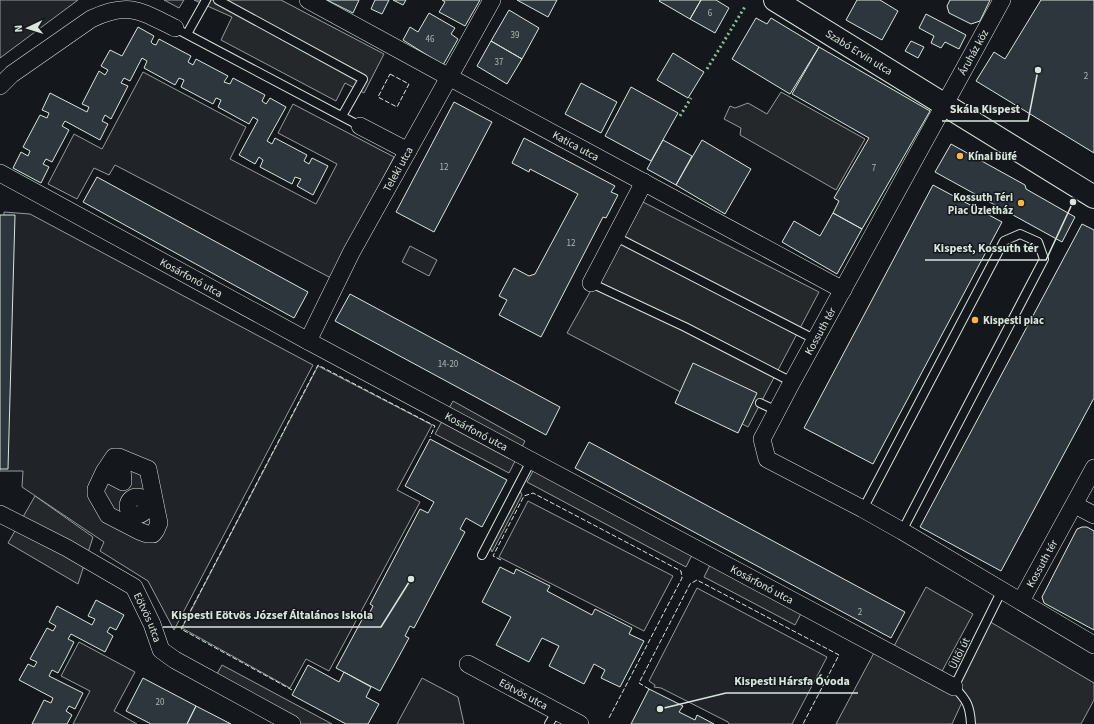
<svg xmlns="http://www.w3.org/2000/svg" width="1094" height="724" viewBox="0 0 1094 724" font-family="'Source Sans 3',sans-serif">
  <rect width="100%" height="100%" fill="#14181c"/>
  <path fill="#202428" stroke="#939e99" d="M0,0H78L0,58Z
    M164,0H184L179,8Z
    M143,72L246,127L230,159L316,204L337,164L278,133L293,104L394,157L331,278L115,165L109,175L94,168L77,199L48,184L74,134L102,149Z
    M4,212L30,214L313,365L174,630L148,581L100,551L104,542L22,487L23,471H0V357Z
    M410,246L437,260L429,276L402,262Z
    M318,366L432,425L397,490L420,502L329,671L306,659L290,688L182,628Z
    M528,501L673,576L644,631L499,557Z
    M697,588L827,657L792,724H729L728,722L661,688L654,687L655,685L649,681Z
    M79,642L135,672L114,711L137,724H73L90,691L61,676Z
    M422,678L458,697L464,724H397Z"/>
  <path fill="#24282b" stroke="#939e99" d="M194,0H281L384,54L364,93L345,83L336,101L221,40L232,17Z
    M781,92L865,139L836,190L740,135L741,128L724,119L730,106L735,108L748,103L767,114Z
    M641,201L819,292L748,427L567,333Z
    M453,401L525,441L509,473L435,434Z
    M537,464L695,549L686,567L527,482Z
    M518,486L522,495L492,552L488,543Z
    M35,496L93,537L78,584L8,543Z
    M713,559L804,608L795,625L704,577Z
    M926,587L973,614L941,673L893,648Z
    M987,620L1094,683V700L1081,724H971L964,698L952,724H836L875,651L954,687Z
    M222,665L332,724H292L213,681Z"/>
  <path fill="#2c363c" stroke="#d8e6dc" d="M327,0H359L353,13Z
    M375,0H389L382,14L371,9Z
    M393,0H406L403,5Z
    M442,0H480L465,26L439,12L445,2Z
    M517,0H557L548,17Z
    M660,0H701L690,19L659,1Z
    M701,0H716L729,8L715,33L690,19Z
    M857,0H880L898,11L882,40L846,20Z
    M950,0H990L980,21L971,24L949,13L947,6Z
    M1041,0H1094V153L976,81L994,52L1005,59Z
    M509,10L539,28L522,59L491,41Z
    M429,13L455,28L451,34L458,39L443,65L403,40L410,27L418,32Z
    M926,14L966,35L959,49L945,42L941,48L931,43L934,36L919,28Z
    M756,18L767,24L771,18L819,47L790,94L732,59Z
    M138,27L154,36L151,42L153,44L156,45L159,39L191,56L188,62L193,65L196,59L228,76L224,82L230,84L233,78L265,95L262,101L266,104L270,98L286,107L267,141L272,144L275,138L307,155L304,161L309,164L312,158L328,166L313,195L297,186L301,179L295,177L292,184L260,167L263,160L259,157L255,164L239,155L258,120L253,117L249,124L218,107L221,100L216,98L213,104L181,87L184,80L179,78L175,85L144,68L147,61L142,58L130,81L124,78L121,83L128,86L111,119L105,115L102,121L108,124L100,140L65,121L62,126L69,130L52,162L46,159L43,164L49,167L41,183L13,168L21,152L28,156L30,151L23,147L40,115L47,118L49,113L42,110L50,93L87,112L89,107L82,104L99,71L105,75L108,70L101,66L110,50L122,56Z
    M491,41L522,59L507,84L477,66Z
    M911,41L924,47L918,58L905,51Z
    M819,47L930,111L862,229L833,213L839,201L834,198L869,138L792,94Z
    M673,53L704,72L688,98L657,80Z
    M581,83L617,102L601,133L565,114Z
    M631,87L678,113L651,161L605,136Z
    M454,102L492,122L434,232L396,212Z
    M524,138L615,186L611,192L618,195L606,218L603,217L541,337L499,315L507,300L499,296L514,268L529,276L535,274L578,194L530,169L529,172L512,163Z
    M663,140L692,156L676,185L647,169Z
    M702,140L751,169L725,214L676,185Z
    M951,144L1025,185L1026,189L1075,217L1062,242L935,172Z
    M97,177L308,292L294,318L83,202Z
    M933,185L1002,222L873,464L804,428Z
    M833,213L862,229L837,274L782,242L794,221L820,236Z
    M0,215H15L8,469H0Z
    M1082,224L1094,230V398L1001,571L920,527Z
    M350,294L560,407L546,435L335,321Z
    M693,363L757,393L738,433L675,403Z
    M430,439L507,480L482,527L466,518L460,529L465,532L414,628L410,626L405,636L409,638L380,691L336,668L365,614L368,616L373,606L370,604L420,509L428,513L434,502L405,486Z
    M589,442L905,612L891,638L575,468Z
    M1082,527H1087L1094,531V630L1044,603L1042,597L1077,529Z
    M500,567L514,574L516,569L550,586L547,591L592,615L595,609L632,628L629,634L644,641L620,687L601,678L605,670L594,664L584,684L549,666L559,646L542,638L529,662L496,645L511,617L482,602Z
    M96,600L124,615L116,630L110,627L107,632L113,636L105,652L71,634L68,639L74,642L66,658L58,673L52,670L49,676L83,693L75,709L69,706L66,711L72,715L67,724H32L44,700L51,703L53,698L19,680L28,664L34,667L37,662L30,659L47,628L53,631L56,626L49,622L57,606L92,625L95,619L88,616Z
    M308,665L339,682L344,672L371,687L366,697L379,704L368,724H346L292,695Z
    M143,678L196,706L187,724H151L126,711Z
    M649,689L683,706L679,712L695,720L697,715L714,724H631Z
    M196,706L231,724H187Z"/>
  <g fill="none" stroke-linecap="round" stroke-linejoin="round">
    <g stroke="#d8e6dc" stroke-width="10">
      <path id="lane" d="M218,0L363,79L342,116
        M175,28L360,126
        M187,34L206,0
        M616,237L816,340
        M591,283L685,327L792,382
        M760,403L777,411
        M863,509L1004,241L1020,234L1038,242L1044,259L902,531
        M482,555L531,461
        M549,724L556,712
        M971,724C970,706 967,700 954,687L1002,590"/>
    </g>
    <g stroke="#d8e6dc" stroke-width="18">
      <g id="street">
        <path id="s1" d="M308,0L449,77L843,290"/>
        <path d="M1002,0L792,382L762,439L767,459L863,509L902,531L1094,645"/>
        <path d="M0,86L12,74L91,19C129,1 140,11 175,28"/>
        <path d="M360,126L408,151"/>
        <path id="s2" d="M0,173L308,341L954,687"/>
        <path d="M591,283L644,182"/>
        <path id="s3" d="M308,341L351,253L492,0"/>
        <path d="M104,472L96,489V494L108,515L139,531L147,534H153L156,530L159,523L148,469L119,457H114L104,472L123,482L122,468L125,460"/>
        <circle cx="137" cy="506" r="9"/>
        <path d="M1075,505L1094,515"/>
        <path id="s4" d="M0,514L67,548L134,587L152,624L161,650L175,660L292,724"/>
        <path id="s5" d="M1021,601L1094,468"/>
        <path id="s6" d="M468,664L580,724"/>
      </g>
    </g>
    <g stroke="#d8e6dc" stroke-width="24">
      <g id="secondary">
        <path id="s7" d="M775,0L1094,197"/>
      </g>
    </g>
    <use href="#lane" stroke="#14181c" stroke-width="8"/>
    <use href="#street" stroke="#14181c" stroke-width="17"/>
    <use href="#secondary" stroke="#14181c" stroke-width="22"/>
    <path stroke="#8ac095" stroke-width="3" stroke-dasharray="2 3" stroke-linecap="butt" d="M707,69L746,5
      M680,116L691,98"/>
    <path stroke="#d8e6dc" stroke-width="1" stroke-dasharray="5 2" stroke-linecap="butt" d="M390,74L409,84L397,107L378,97Z
      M501,560L493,556L524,496L533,493L681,571L682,578L609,718
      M649,689L639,683L690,584L697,580L839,655L803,724
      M292,690L181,629L318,365L435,426L430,437"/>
  </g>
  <g fill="#ffb74d" stroke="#14181c" stroke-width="1.5">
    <circle cx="960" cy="156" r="4"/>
    <circle cx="1021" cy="203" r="4"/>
    <circle cx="975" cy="320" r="4"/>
  </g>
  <g text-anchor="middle" stroke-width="3" stroke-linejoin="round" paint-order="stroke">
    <g font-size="9" fill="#adbab4">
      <text x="710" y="16">6</text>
      <text x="515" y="38">39</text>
      <text x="430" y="42">46</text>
      <text x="499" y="65">37</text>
      <text x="1086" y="79">2</text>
      <text x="444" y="170">12</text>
      <text x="874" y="171">7</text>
      <text x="571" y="246">12</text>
      <text x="448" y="367">14-20</text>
      <text x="860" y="615">2</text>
      <text x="160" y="705">20</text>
    </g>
    <g font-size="11" fill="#d8e6dc" stroke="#14181c">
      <text dy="4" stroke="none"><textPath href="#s7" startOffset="99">Szabó Ervin utca</textPath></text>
      <text transform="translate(973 52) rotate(-61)" y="4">Áruház köz</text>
      <text dy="4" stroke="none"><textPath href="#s1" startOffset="305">Katica utca</textPath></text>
      <text dy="4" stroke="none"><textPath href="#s3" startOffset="194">Teleki utca</textPath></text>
      <text dy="4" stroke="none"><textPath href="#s2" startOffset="218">Kosárfonó utca</textPath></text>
      <text transform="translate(820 331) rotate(-61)" y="4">Kossuth tér</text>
      <text dy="4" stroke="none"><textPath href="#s2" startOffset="542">Kosárfonó utca</textPath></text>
      <text dy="4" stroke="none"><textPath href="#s5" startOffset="43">Kossuth tér</textPath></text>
      <text dy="4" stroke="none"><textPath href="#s2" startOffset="866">Kosárfonó utca</textPath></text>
      <text dy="4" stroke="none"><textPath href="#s4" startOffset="186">Eötvös utca</textPath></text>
      <text transform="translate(959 653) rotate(-64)" y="4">Üllői út</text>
      <text dy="4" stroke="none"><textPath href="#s6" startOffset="63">Eötvös utca</textPath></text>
    </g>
    <g font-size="11" font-weight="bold" fill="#d8e6dc" stroke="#14181c" text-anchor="start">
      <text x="968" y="160">Kínai büfé</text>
      <text x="1013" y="201" text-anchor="end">Kossuth Téri<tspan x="1013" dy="13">Piac Üzletház</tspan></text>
      <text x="983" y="324">Kispesti piac</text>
    </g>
  </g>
  <path fill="none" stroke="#d8e6dc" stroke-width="1.5" d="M1038 70L1028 121H942M1073 202L1046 260H925M411 579L381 627H163M660 709L726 693H858"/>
  <g fill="#d8e6dc" stroke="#14181c" stroke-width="1.5">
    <circle cx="1038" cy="70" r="4"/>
    <circle cx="1073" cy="202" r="4"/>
    <circle cx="411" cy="579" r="4"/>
    <circle cx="660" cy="709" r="4"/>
  </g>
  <g font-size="12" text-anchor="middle" font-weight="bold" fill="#d8e6dc" stroke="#14181c" stroke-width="3" stroke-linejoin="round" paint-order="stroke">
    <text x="985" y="113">Skála Kispest</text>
    <text x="986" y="252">Kispest, Kossuth tér</text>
    <text x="272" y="619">Kispesti Eötvös József Általános Iskola</text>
    <text x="792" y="685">Kispesti Hársfa Óvoda</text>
  </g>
  <g transform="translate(28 28) rotate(266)" stroke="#14181c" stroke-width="3" paint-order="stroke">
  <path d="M0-3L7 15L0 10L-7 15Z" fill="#d8e6dc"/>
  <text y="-6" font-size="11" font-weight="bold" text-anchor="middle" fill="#d8e6dc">N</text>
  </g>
</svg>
